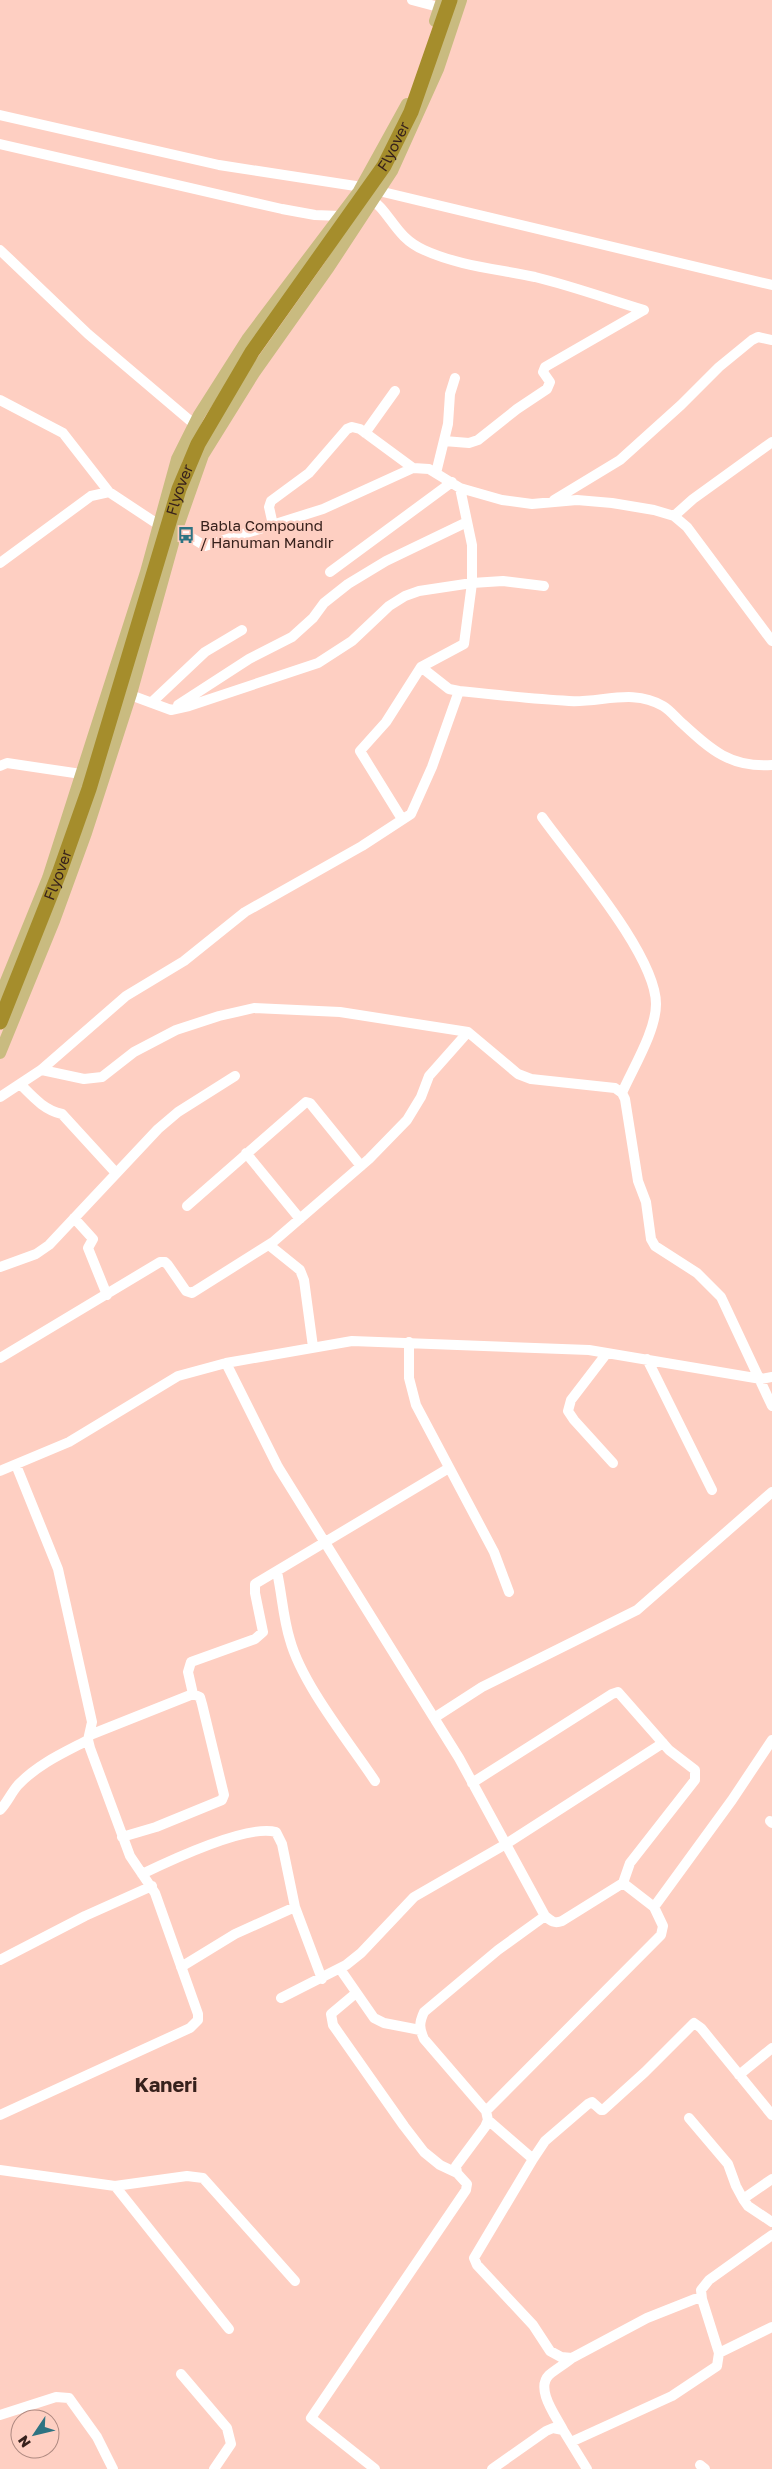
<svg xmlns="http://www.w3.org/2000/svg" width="772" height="2469" viewBox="0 0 772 2469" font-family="'Golos Text',sans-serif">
  <rect width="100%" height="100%" fill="#fecfc2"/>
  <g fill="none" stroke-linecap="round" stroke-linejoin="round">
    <path stroke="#fff" stroke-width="10" d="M412,0L446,9
      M0,115L219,165L362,187L772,285
      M0,144L282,209L315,215L340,216
      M367,196C391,211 394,237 424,250C459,266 498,269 535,277C572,286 608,299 644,310
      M0,250L88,334L194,424
      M0,400L63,433L109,492L159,525L177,529L205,546L323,509L413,468L429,469L460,488
      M365,433L395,391
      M444,441L469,443L478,440L517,409L547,389L550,382L543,372L545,367L644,310
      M436,473L448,424L450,394L455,378
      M554,500L620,460L681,405L719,367L752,340L758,337L772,340
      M674,516L693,499L772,442
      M273,525L269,507L271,501L309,473L347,429L352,427L360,429L413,468
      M0,563L91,496L109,492
      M330,572L452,482
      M544,586L503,581L472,583V545L460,488L502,500L532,504L577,500L612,503L654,510L674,516L687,527L772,641
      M459,691C496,695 532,699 569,701C601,703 633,688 663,706C670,710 676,718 683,724C711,750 731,768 772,765
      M152,702L205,652L242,630
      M178,705L249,659L292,637L313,618L324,603L348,584L386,561L467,522
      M0,766L7,763L88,775
      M542,817C572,859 656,955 656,1004C656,1031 633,1068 622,1093
      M402,819L360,751L386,722L421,667
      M42,1070L84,1079L102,1077L134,1052L176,1030L219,1016L254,1008L340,1012L468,1032L518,1074L531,1079L615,1088L622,1093L625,1099L638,1181L646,1202L651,1239L655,1246L697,1273L721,1297L772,1406
      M20,1084C33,1097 44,1110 62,1114L116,1173
      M0,1097L41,1070L126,996L184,961L245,912L362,846L411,814L432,767L459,691L449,689L421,667L464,644L472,583L419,591L405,596L389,606L352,641L318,663L189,706L171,710L125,693
      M246,1153L300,1219
      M187,1206L306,1102L310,1103L361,1166
      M74,1218L93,1239L88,1248L107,1295
      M269,1245L300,1270L304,1280L313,1347
      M0,1267L36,1254L49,1245L158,1129L178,1112L235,1076
      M409,1342V1378L416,1405L494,1552L509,1592
      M607,1353L571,1400L568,1411L574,1420L613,1463
      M0,1358L160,1262H165L168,1265L186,1291L192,1293L273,1242L369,1159L407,1120L421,1097L429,1076L468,1032
      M647,1359L712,1490
      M226,1363L278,1467L459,1758L545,1916
      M0,1471L69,1442L178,1376L226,1363L352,1341L589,1350L761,1379L772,1377
      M277,1572C282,1594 283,1618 290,1640C302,1684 349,1742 375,1781
      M193,1694L188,1672L191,1662L255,1639L263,1632L255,1593V1584L449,1468
      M434,1718L482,1687L637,1610L772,1492
      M90,1735L193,1694L200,1697L202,1704L224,1795L222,1800L156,1827L122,1837
      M472,1783L612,1694L618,1692L669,1750L695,1770V1780L630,1863L623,1883
      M0,1810C7,1803 11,1793 18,1785C38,1764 63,1753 88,1740
      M770,1821L772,1823
      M142,1874C169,1861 247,1824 276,1832L282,1844L295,1907L322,1979
      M0,1960L85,1916L152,1886
      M181,1967L235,1934L295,1907
      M340,1969L374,2018L384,2023L420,2030
      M356,1993L331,2014L333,2025L404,2126L424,2152L440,2165L457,2173
      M281,1998L346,1965L361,1953L414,1897L506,1844L663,1743
      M739,2075L772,2048
      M486,2111L424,2039C419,2028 419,2023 424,2012L498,1950L545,1916C551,1921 554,1924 562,1921L623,1883L654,1907
      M0,2115L190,2028L198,2020V2014L155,1893L130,1856L90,1748L88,1740L92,1722L58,1569L16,1465
      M689,2118L728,2164L736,2186L743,2199
      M488,2120L533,2159L474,2258L477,2265L533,2325L550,2351L561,2357L572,2358L647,2318L695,2299H702L719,2353L717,2366L672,2396L571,2442
      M533,2159L545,2141L588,2104L592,2102L601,2110H603L645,2072L694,2023L701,2028L772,2115
      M0,2170L115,2186L187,2176L203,2178L295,2281
      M772,2179L743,2199L748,2206L772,2222
      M115,2186L229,2329
      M702,2299L701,2290L709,2280L772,2235
      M719,2353L772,2327
      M181,2374L227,2428L231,2444L214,2469
      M0,2415L56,2397L69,2398L97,2437L113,2469
      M563,2430C556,2416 535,2389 549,2375C556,2369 565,2364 572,2358
      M700,2465L705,2469
      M375,2469L311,2418L466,2190L467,2184L457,2173L456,2166L485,2127L488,2120L486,2111L661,1935L663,1926L654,1907L732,1800L772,1740
      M492,2469L546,2431L553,2428L563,2430L587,2469"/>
    <path stroke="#c9bb80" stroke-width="12" d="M435,21L442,0
      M0,996L48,878L146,572L177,459L199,415L248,338L359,191L407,104
      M0,1053L54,921L86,833L131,694L177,529L203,455L254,373L329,267L392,171L438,69L461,0"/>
    <path stroke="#a58d2c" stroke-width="15" id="s1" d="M0,1022L60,871L89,789L179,489L198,444L252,352L384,166L411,112L450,0"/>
  </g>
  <defs>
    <g id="bus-bare" transform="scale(1.35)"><path d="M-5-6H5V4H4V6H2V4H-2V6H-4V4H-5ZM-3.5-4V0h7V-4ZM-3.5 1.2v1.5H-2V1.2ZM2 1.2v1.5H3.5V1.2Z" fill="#2e7382" stroke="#fecfc2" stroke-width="2.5" paint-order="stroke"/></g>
  </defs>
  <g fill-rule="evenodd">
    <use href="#bus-bare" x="186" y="535"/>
  </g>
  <g text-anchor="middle" stroke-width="5" stroke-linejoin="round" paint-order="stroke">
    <g font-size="15" fill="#37211c" stroke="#fecfc2">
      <text dy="5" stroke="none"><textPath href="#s1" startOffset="968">Flyover</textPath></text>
      <text dy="5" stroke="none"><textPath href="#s1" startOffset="562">Flyover</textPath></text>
      <text dy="5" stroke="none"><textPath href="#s1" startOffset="158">Flyover</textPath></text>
    </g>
    <g font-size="15" fill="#37211c" stroke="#fecfc2" text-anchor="start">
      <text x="200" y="531">Babla Compound<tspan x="200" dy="17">/ Hanuman Mandir</tspan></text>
    </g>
    <g font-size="20" font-weight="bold" fill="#37211c" stroke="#fecfc2">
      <text x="166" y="2092">Kaneri</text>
    </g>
  </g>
  <g transform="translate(35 2434) rotate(235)"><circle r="24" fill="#fecfc2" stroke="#ae8980"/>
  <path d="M0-4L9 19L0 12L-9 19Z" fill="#2e7382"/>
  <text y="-8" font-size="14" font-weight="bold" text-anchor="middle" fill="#37211c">N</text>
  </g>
</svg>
